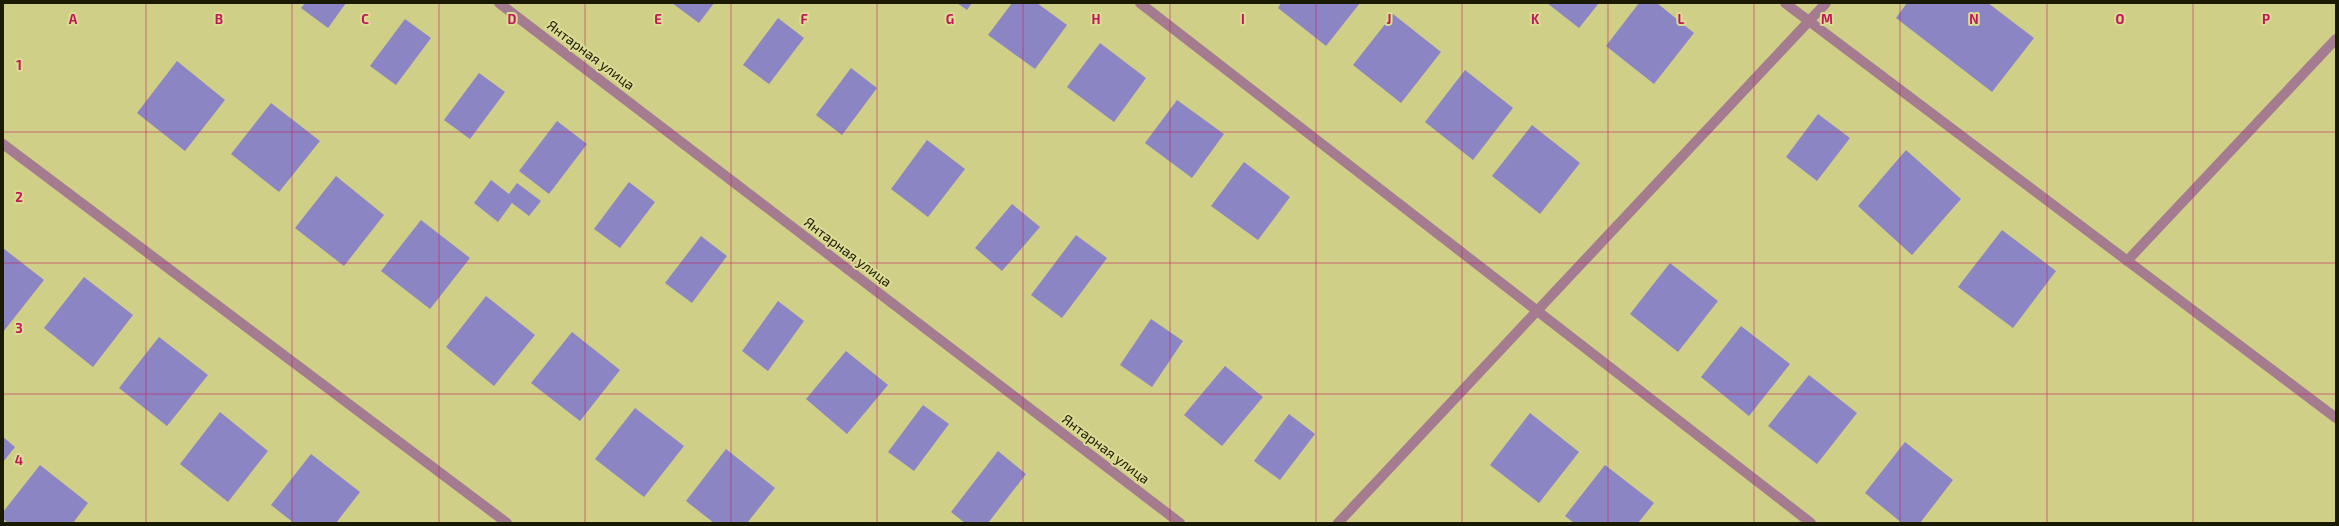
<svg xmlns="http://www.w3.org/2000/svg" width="2339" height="526" viewBox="0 0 2339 526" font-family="'Exo 2',sans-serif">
  <rect width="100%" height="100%" fill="#cfcf88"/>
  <path fill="#8c85c3" d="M305,3H346L328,28L301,8Z
    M672,3H714L699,23Z
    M957,3H972L967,10Z
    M1012,3H1037L1067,25L1035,69L988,35Z
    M1281,3H1360L1326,46L1278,8Z
    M1547,3H1599L1579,28Z
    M1639,3H1657L1694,33L1654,84L1606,46Z
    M1907,3H1988L2034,38L1992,92L1896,18Z
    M1393,14L1441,52L1401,103L1353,65Z
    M778,18L804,38L769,84L743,65Z
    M405,19L431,38L396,85L370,66Z
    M1100,43L1146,78L1114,122L1067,87Z
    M177,61L225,100L185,151L137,113Z
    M851,68L877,88L842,135L816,115Z
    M1465,70L1513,108L1473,160L1425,122Z
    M479,73L505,92L470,139L444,120Z
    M1177,100L1224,134L1192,178L1145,143Z
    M271,103L320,141L279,192L231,154Z
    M1818,114L1850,138L1817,181L1786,157Z
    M557,121L587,144L549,194L519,171Z
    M1532,125L1580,163L1540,214L1492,176Z
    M927,140L965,169L928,217L891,189Z
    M1906,150L1961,199L1912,255L1858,206Z
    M1244,162L1290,197L1258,240L1211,206Z
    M336,176L384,215L344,266L295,228Z
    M491,180L509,194L517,183L541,201L529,216L512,203L498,222L474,203Z
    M629,182L655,202L620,248L594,229Z
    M1012,204L1040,227L1002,271L975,248Z
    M421,220L470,258L430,309L381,271Z
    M2002,230L2056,271L2013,328L1958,287Z
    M1076,235L1107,258L1062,318L1031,295Z
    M701,236L727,256L692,303L665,283Z
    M3,248L44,280L3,332Z
    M1670,263L1718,301L1678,352L1630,314Z
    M84,277L133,315L93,367L44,328Z
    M486,296L535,335L494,386L446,347Z
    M778,301L804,321L768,371L742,351Z
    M1151,319L1183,341L1152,387L1120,365Z
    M1741,326L1790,364L1749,416L1701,377Z
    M572,332L620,370L580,421L531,383Z
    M159,337L208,375L167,426L119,388Z
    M846,351L888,385L847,434L806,399Z
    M1225,366L1263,397L1222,446L1184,415Z
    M1809,375L1857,413L1817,464L1768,426Z
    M923,405L949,424L914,471L888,452Z
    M635,408L684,446L644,497L595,459Z
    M220,412L268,451L228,502L180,464Z
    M1530,413L1579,452L1539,503L1490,465Z
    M1289,414L1315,434L1280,480L1254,461Z
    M3,437L15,447L3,462Z
    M1905,442L1953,480L1920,523H1902L1865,493Z
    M726,449L775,488L747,523H714L686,501Z
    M998,451L1026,474L988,523H965L951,512Z
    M311,454L360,492L336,523H294L271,505Z
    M40,465L88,503L73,523H8L3,519V512Z
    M1605,465L1654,503L1638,523H1574L1565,516Z"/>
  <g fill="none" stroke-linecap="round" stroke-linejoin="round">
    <path stroke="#a47b8f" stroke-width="10" d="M499,3L1180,523
      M1140,3L1811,523
      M1785,3L2336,418
      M3,144L507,523
      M2127,261L2336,39
      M1338,523L1826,3"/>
  </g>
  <path fill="none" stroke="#c2185b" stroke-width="1" stroke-opacity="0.55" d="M146,3V523M292,3V523M439,3V523M585,3V523M731,3V523M877,3V523M1023,3V523M1170,3V523M1316,3V523M1462,3V523M1608,3V523M1754,3V523M1900,3V523M2047,3V523M2193,3V523M3,132H2336M3,263H2336M3,394H2336"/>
  <g text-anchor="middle" stroke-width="4" stroke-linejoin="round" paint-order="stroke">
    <g font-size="14" fill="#1a1a00" stroke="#dcdc95">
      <text transform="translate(591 55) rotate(37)" y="5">Янтарная улица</text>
      <text transform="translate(848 252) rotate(37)" y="5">Янтарная улица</text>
      <text transform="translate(1106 449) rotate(37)" y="5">Янтарная улица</text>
    </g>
  </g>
  <g font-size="13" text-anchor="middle" font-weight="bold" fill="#c2185b" stroke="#dcdc95" stroke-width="4" stroke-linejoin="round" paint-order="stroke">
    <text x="73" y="24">A</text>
    <text x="219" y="24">B</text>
    <text x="365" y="24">C</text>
    <text x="512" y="24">D</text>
    <text x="658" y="24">E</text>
    <text x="804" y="24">F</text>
    <text x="950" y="24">G</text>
    <text x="1096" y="24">H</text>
    <text x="1243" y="24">I</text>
    <text x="1389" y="24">J</text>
    <text x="1535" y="24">K</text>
    <text x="1681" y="24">L</text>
    <text x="1827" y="24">M</text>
    <text x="1974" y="24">N</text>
    <text x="2120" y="24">O</text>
    <text x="2266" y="24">P</text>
    <text x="19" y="70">1</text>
    <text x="19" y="202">2</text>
    <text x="19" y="333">3</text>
    <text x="19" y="465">4</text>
  </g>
  <rect width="2339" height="526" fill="none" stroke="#1a1a00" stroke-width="8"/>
</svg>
